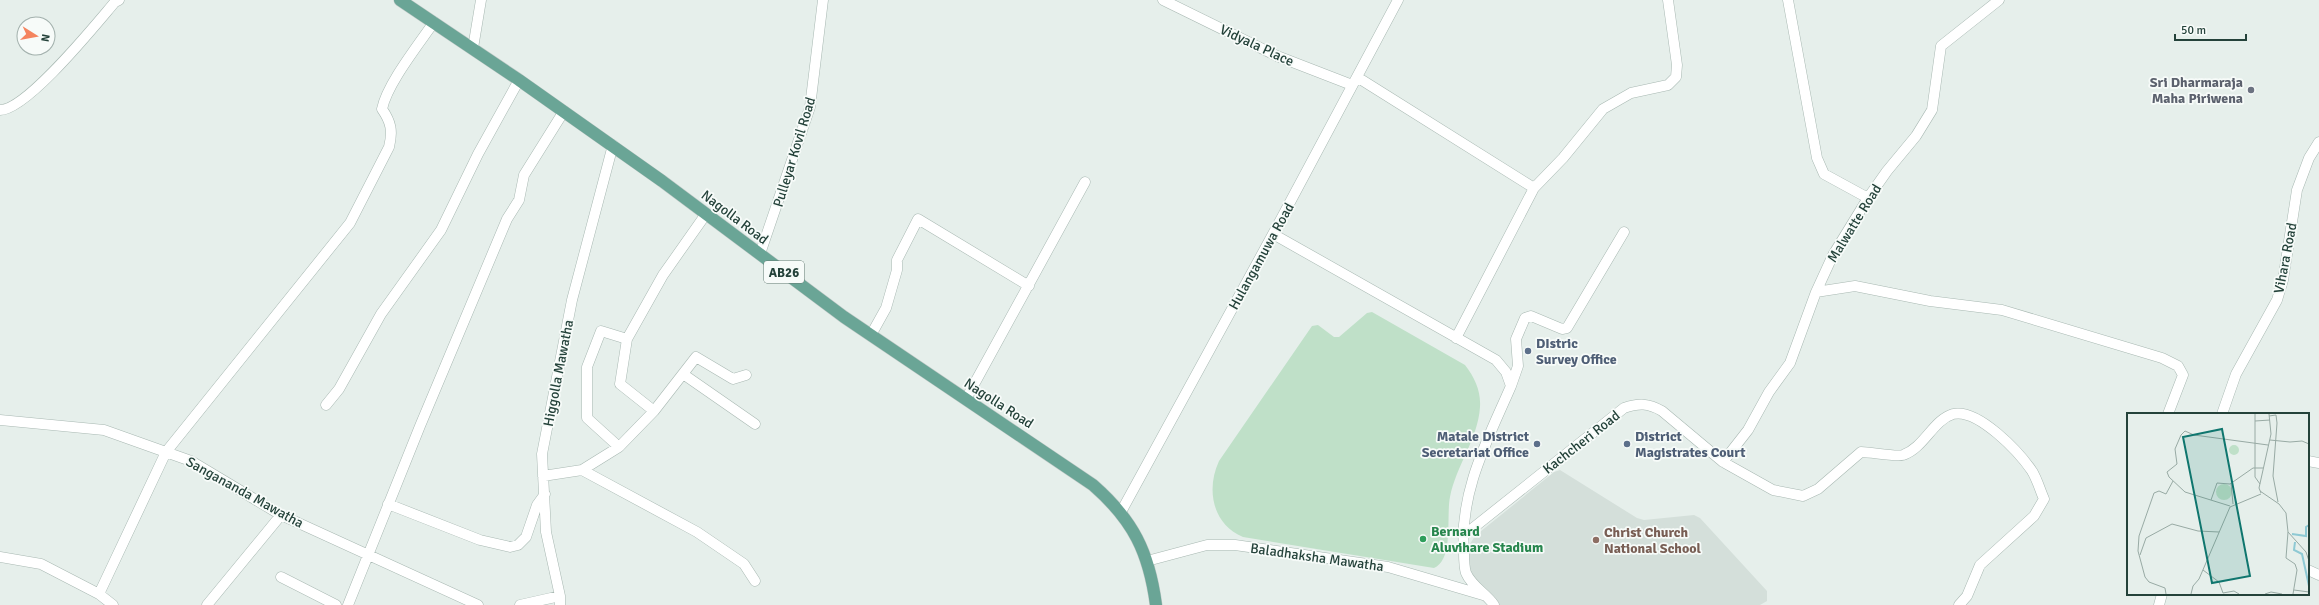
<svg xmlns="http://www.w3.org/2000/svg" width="2319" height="605" viewBox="0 0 2319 605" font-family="Signika,sans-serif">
  <rect width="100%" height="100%" fill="#e6efeb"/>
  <path fill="#d4dfda" d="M1560,470L1637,518L1644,520L1694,515L1700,518L1767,591V601L1760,605H1498L1470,575L1467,556L1470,544L1475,536L1554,472Z"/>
  <path fill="#bfe0c8" d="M1372,312L1465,365C1475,378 1481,391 1480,407C1478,439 1456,466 1450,497C1446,516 1454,560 1434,568L1243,537C1212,524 1206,489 1219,461L1312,326L1318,325L1334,337H1339L1367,313Z"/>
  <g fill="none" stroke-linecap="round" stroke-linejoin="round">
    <g stroke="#a8b8b2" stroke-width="11">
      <path id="minor" d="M1163,0L1277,56L1352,85
        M1788,0L1817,158L1824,174L1868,198
        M473,48L481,0
        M1357,77L1534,188
        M0,110C27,110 96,24 115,2L119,0
        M706,214L663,275L627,339L620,384L654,411L696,357L733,379L746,375
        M1273,234L1496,360L1506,372L1511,386C1488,439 1459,492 1464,552C1464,558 1464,567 1466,573C1472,587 1486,593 1494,605
        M760,254L810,107L823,0
        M1816,292L1855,286L1930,301L2002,310L2162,358L2178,366L2183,375L2168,414
        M871,335L886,308L897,270V260L918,219L1029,286
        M1456,338L1534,188L1563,158L1603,109L1631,93L1668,85L1676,77L1677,65L1668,0
        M627,339L601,331L587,367V418L619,447L654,411
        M683,374L755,424
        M1511,386L1518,366L1516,339L1525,318L1531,316L1562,329L1567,328L1624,232
        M966,399L1085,182
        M326,405L339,389L381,314L441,230L478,154L519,80
        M2222,414L2236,374L2277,300L2283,280L2297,190L2309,158L2319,142
        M0,420L104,430L191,461L281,515L478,605
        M2308,461L2319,463
        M1723,462L1748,430L1769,392L1790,363L1816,292L1833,255L1868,198L1887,171L1916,136L1932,110L1941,46L1999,0
        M582,470L697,532L744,564L755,581
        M543,476L582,470L619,447
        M388,504L480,540L510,547L518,545L526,537L537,505L545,494
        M1121,512L1273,234L1398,0
        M1463,536L1624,408C1639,403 1648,403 1662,411L1723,462L1773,490L1803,496L1818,489L1861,452C1871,452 1895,457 1903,455C1924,448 1933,420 1953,414C1978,408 2019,452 2032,471C2037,479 2040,490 2044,499L2034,516L1980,565L1967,596L1959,605
        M0,557L41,564L99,594L113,605
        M1147,561L1207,545H1235L1388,567L1483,595
        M2308,570L2319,575
        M281,577L336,605
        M99,594L166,452L350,223L389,147C393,131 391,122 382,109C387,84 419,44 434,22
        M207,605L281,515
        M348,605L420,426L507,219L519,200L524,175L564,111
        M520,605L560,596
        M560,605V596L546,532L542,454L572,300L613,145
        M2159,605L2162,594"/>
    </g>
    <g stroke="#c2cac8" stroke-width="13">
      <path id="major" d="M400,0L519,80L662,181L844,317L1093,485C1133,520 1149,552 1156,605"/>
    </g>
    <use href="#minor" stroke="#fff" stroke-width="10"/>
    <use href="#major" stroke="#6aa596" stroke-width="12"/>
  </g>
  <circle fill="#6b7280" stroke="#f7fbf9" stroke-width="1.5" cx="2251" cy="90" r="4"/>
  <g fill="#5c6f8a" stroke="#f7fbf9" stroke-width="1.5">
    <circle cx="1528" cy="351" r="4"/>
    <circle cx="1537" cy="444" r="4"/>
    <circle cx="1627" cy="444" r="4"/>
  </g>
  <circle fill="#2e9e5b" stroke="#f7fbf9" stroke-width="1.5" cx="1423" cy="539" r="4"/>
  <circle fill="#8d6e63" stroke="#f7fbf9" stroke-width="1.5" cx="1596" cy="540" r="4"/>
  <g text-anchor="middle" stroke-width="3.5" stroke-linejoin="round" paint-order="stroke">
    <rect fill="#f7fbf9" stroke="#637a73" stroke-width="1" x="764" y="261" width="40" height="22" rx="3"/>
    <g font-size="13" font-weight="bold" fill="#24423a">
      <text x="784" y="277">AB26</text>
    </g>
    <g font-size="14" fill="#24423a" stroke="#f7fbf9">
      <text transform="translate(1257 45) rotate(25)" y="5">Vidyala Place</text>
      <text transform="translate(794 152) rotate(-73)" y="5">Pulleyar Kovil Road</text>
      <text transform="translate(735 217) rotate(37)" y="5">Nagolla Road</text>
      <text transform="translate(1854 223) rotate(-58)" y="5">Malwatte Road</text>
      <text transform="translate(1261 256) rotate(-61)" y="5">Hulangamuwa Road</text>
      <text transform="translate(2285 258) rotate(-79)" y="5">Vihara Road</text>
      <text transform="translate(558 373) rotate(-79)" y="5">Higgolla Mawatha</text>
      <text transform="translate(999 403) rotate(33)" y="5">Nagolla Road</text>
      <text transform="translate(1581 442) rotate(-38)" y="5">Kachcheri Road</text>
      <text transform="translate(245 492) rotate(29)" y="5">Sangananda Mawatha</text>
      <text transform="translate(1317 557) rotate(8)" y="5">Baladhaksha Mawatha</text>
    </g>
    <g font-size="14" font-weight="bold" fill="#5b616d" stroke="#f7fbf9" text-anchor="end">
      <text x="2243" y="87">Sri Dharmaraja<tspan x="2243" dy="16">Maha Piriwena</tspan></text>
    </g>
    <g font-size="14" font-weight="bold" fill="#4e5e75" stroke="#f7fbf9" text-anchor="start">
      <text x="1536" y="348">DIstric<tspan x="1536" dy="16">Survey Office</tspan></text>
      <text x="1529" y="441" text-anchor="end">Matale District<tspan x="1529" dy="16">Secretariat Office</tspan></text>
      <text x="1635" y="441">District<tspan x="1635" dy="16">Magistrates Court</tspan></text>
    </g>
    <g font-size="14" font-weight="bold" fill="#27864d" stroke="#f7fbf9" text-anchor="start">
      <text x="1431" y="536">Bernard<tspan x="1431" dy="16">Aluvihare Stadium</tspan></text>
    </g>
    <g font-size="14" font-weight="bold" fill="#785e54" stroke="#f7fbf9" text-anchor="start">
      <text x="1604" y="537">Christ Church<tspan x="1604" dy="16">National School</tspan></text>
    </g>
  </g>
  <g transform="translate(2127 413)">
    <rect width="182" height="182" fill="#e6efeb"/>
    <path d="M102 37a5 5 0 1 1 10 0a5 5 0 1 1-10 0ZM89 79a8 8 0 1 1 16 0a8 8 0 1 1-16 0Z" fill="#bfe0c8"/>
    <path fill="none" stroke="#8ec9d4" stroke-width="2" d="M165,121L179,123V114L182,112M168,129L167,137L175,141L182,173"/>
    <path fill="none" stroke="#98aaa4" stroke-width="1" d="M128,1V64L133,71M142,3L149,2L150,10L146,63L151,89M128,8L143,7M143,27L163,29L175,28L182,31M104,70L106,91M133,78L152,91L159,100L161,119L179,139L182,148M134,80L132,75L144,21L142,1M84,87L90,70L103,71L126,55H136M103,93L58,79L42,64L40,59L50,51L48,36L54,22L58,18L67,22L141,32M161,119L159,145L168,151L170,157L166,181M13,142L19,125L45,111L71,118L92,119M76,157L92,169L96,180L107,178L112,181M167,177L182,179M39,181L38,175L22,169L18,164L11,138L12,123L27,80L32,78L39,81L46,68M64,181L66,173L72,166L103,94L134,81M138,181L144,179L155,181"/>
    <path fill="#0f766e" fill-opacity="0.15" stroke="#0f766e" stroke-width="2" d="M95,16L123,163L85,170L56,24Z"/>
    <rect width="182" height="182" fill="none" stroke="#24423a" stroke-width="2"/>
  </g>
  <g transform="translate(36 36) rotate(101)"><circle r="19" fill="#f7fbf9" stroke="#a3b1ad"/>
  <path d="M0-3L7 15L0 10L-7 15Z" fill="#f4845f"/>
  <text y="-6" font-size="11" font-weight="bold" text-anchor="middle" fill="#24423a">N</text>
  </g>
  <path d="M2175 34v6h71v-6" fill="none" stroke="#24423a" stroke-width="2"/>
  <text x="2181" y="34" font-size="12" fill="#24423a" stroke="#f7fbf9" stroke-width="3" paint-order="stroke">50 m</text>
</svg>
